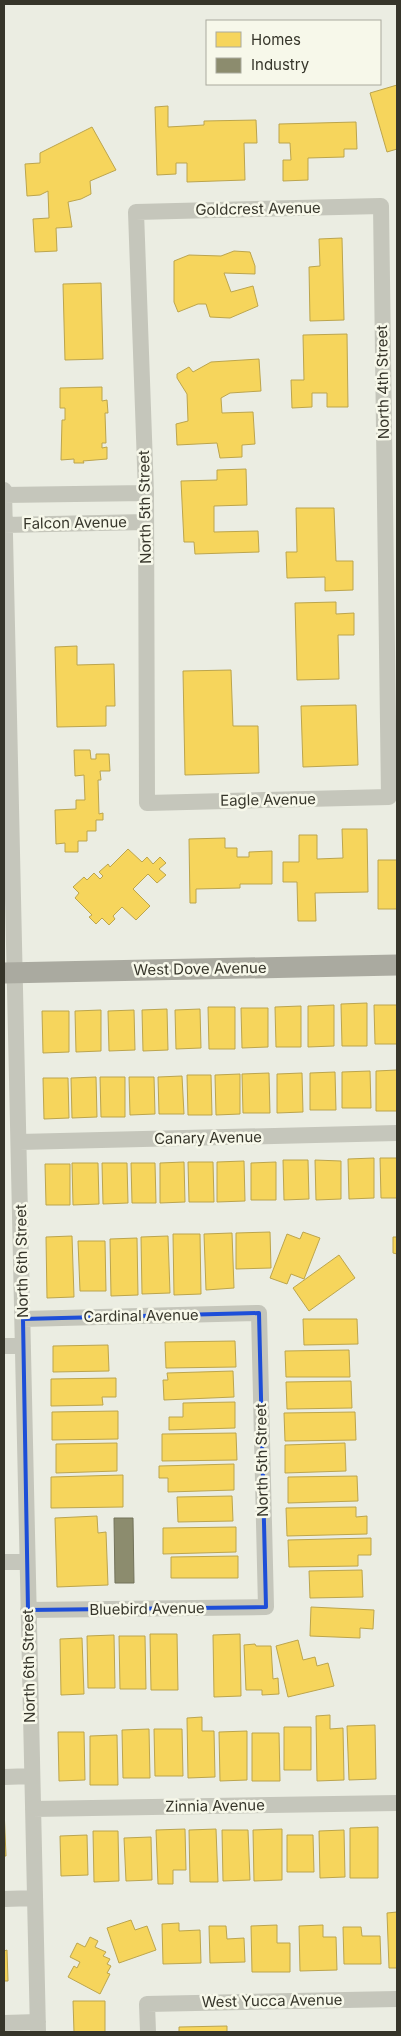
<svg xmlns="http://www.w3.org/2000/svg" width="401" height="2036" viewBox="0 0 401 2036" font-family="Inter,sans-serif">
  <rect width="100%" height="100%" fill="#ebede2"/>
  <path fill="#f6d55c" stroke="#bca54d" d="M397,85V149L387,152L370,93Z
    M168,106V127L204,125V121L256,120L257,143H244L245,180L187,182V163H176V174L157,175L155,107Z
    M356,122L357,149H344V157L308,158V180L283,181V160H291L290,143H279V124Z
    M92,127L116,170L90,181L91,194L81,199L68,202L72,227L56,228L57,251L35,252L33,219L49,218L48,191L40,195L27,196L25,164L40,163V153Z
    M342,238L344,320L310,321L309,267L320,266L319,239Z
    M234,251L250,252L255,266V274L224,273L231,292L253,286L258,306L230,318L210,317L206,304H198L178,312L174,302V261L189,255L221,256Z
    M101,283L103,359L65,360L63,284Z
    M347,334L348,407H327V393H312V407L292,408L291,380H304L303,335Z
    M259,359L261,391L230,393L221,398L222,413L253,412L255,444L242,445V457L220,458L217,443L177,445L176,424L188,421L187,394L177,378V374L189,367L193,372L211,362Z
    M102,387V401L107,400L108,413H105L106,443H102V448L107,447V459L83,461L84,463H74V459L61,460L62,420H65V408H60V388Z
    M246,469L247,505L214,506V532L258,531L259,552L195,554L194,542H184L181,481L217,480V470Z
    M296,508H334L336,561H353V590L325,591V577L287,578L286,552H297Z
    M336,602V614L354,613V635H338L339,679L297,680L295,603Z
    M77,646V665L114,664L115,706H106V726L57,727L55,647Z
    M231,670L233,726H258L259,773L185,775L183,671Z
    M356,705L358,765L303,767L301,706Z
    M74,750H90L91,759H96V754H109L110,771H100L101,780H98L99,814L103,813V820H96V831H87V841H78V852H65V843L56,844L55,810L76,809V800H85L84,775L75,776Z
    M342,829H367L368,892L315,893L316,921H298L297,882H283V862H299V835H317V859L343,858Z
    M225,838V848H237V857H249V852L272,851V884H240V888L196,889V903H190L189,839Z
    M128,849L142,862L147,857L153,864L160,857L166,863L159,869L166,875L157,883L148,874L133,889L150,906L136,920L122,907L113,916L115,919L109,925L102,918L96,924L89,917L92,915L75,898L79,893L73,887L84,877L87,880L94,873L100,879L103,876L99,872L108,864L110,867Z
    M378,860H397V909H378Z
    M367,1003V1046H342L341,1004Z
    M334,1005V1046L308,1047V1006Z
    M374,1005H397V1044H375Z
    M301,1006V1047H276L275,1007Z
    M208,1007H235V1049H209Z
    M241,1008H268V1047L242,1048Z
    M167,1009L168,1050L143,1051L142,1010Z
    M200,1009L201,1048L176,1049L175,1010Z
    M101,1010V1051L76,1052L75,1011Z
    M134,1010L135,1050L109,1051L108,1011Z
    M42,1011H69V1052L43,1053Z
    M397,1070V1111H376V1071Z
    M370,1071L371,1108H342V1072Z
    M335,1072L336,1110H310V1073Z
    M269,1073L270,1113H243L242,1074Z
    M302,1073L303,1112L277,1113V1074Z
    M240,1074V1114L216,1115L215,1075Z
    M187,1075H211L212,1115H188Z
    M182,1076L184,1114H159L158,1077Z
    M96,1077L97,1117L72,1118L71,1078Z
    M100,1077H125V1117H101Z
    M129,1077H154L155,1114L130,1115Z
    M43,1078H68L69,1118L44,1119Z
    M374,1158V1198L349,1199L348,1159Z
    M380,1158H397V1198H381Z
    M283,1160H308L309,1199L284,1200Z
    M315,1160L341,1161V1199L316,1200Z
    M244,1161L245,1201L217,1202V1162Z
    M184,1162L185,1202L160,1203V1163Z
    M188,1162H213L214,1202H189Z
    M276,1162V1200H251V1163Z
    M72,1163H98L99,1204L73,1205Z
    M102,1163H127L128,1203L103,1204Z
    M131,1163H155L156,1203H132Z
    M45,1164H70V1205H46Z
    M270,1232L271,1268L236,1269V1233Z
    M303,1232L320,1238L304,1279L291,1274L287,1284L270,1278L287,1234L300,1239Z
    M232,1233L234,1288L206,1290L204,1234Z
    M173,1234H200L201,1294L174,1295Z
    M72,1236L74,1297L47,1298L46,1237Z
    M168,1236L170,1293L142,1294L141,1237Z
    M393,1237H397V1254L393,1253Z
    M137,1238L138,1295L111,1296L110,1239Z
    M78,1241H105L106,1291H80Z
    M339,1255L355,1278L309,1311L293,1288Z
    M303,1319H357L358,1344L304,1345Z
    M235,1341L236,1367L166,1368L165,1342Z
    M108,1345L109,1371L53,1372V1346Z
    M349,1350L350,1377H286L285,1351Z
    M233,1371L234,1397L164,1400L163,1380H168L167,1373Z
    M116,1378V1397H102L103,1405L51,1406V1379Z
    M351,1381L352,1408L287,1409L286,1382Z
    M235,1402V1428L169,1430V1417H183V1403Z
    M118,1411V1439L52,1440V1412Z
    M355,1412L356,1440L285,1441L284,1413Z
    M236,1433L237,1460L162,1461V1434Z
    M117,1443V1471L56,1473V1444Z
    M345,1443L346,1471L285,1473V1445Z
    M234,1464V1490L168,1492V1478H159V1466Z
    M123,1475V1507L51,1508V1477Z
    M357,1476L358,1501L288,1503V1477Z
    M232,1496L233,1521L178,1522L177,1497Z
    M356,1507V1517L367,1516V1534L287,1536L286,1508Z
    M97,1516L98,1533L106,1532L108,1585L57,1587L55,1518Z
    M236,1527V1552L163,1554V1528Z
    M371,1538V1555H358V1566L289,1567L288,1540Z
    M238,1556V1578H171V1557Z
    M362,1570L363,1597L310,1598L309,1571Z
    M311,1607L374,1610L373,1629L360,1628V1638L310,1636Z
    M150,1634H177L178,1690H151Z
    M240,1634L241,1696L214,1697L213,1635Z
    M114,1635L115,1688H88L87,1636Z
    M119,1636H145L146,1689H120Z
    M82,1638L84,1694L61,1695L60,1639Z
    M298,1640L303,1660L315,1657L317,1666L328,1663L334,1686L288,1697L276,1646Z
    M255,1644L256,1646H271L273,1679L278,1678L279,1694L262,1695V1690H246L244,1645Z
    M330,1715V1729L343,1728L344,1780L317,1781L316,1716Z
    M202,1717V1731H214L215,1777L188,1778L187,1718Z
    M375,1725L376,1779L349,1780L347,1726Z
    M284,1727H311V1770H284Z
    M149,1729L150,1778H123L122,1730Z
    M154,1729H182L183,1776H155Z
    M247,1731V1780L220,1781L219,1732Z
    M58,1732H84L85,1780L59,1781Z
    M252,1733H279L280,1781H252Z
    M117,1735L118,1785H90V1736Z
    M4,1809L6,1856H4Z
    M378,1827V1878H350V1828Z
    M185,1829L186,1870H173V1884H158L156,1830Z
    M216,1829L218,1882H190L189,1830Z
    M282,1829V1880L254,1881L253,1830Z
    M222,1830H248L250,1880L223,1881Z
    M344,1830L345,1877L320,1878L319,1831Z
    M93,1831H118L119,1881L94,1882Z
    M87,1835L88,1875L61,1876L60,1836Z
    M287,1835H313L314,1872H287Z
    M151,1837L152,1880L126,1881L124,1838Z
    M397,1912V1968H389L387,1913Z
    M131,1920L135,1930L147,1926L156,1950L119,1963L107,1928Z
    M179,1923V1931L200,1930L201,1963L163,1964L162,1924Z
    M277,1925V1943H290V1972H252L251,1926Z
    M323,1925V1937H336L337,1970L300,1971L299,1926Z
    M209,1926H226L227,1939L244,1938L245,1962L210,1963Z
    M343,1927H361L362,1936H380L381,1964H344Z
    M90,1937L98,1941L95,1947L106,1952L103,1956L110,1959L107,1964L111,1966L107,1973L110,1974L100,1994L68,1977L74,1966L77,1968L80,1962L70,1957L77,1943L85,1947Z
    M7,1950L8,1981H4V1951Z
    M73,2001H105V2032H74Z
    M227,2026V2032H179V2027Z"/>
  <path fill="#8c8c6e" stroke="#72725a" d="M114,1518H133L134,1583H115Z"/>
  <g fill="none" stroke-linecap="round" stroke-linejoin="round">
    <path stroke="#c5c6bb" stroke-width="16" d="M381,206L389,797L147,803L146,493L136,212Z
      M4,490L38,2032
      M4,495L146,493
      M4,525L146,522
      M19,1142L397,1133
      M23,1319L259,1313L266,1607L28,1610
      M4,1346H23
      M4,1562H27
      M4,1777L32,1776
      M33,1809L397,1803
      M4,1899L35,1898
      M4,2023L38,2022
      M148,2032L147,2004L397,1999"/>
    <path stroke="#aaaaa0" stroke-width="21" d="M4,973L397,965"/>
  </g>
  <path fill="none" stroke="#1d4ed8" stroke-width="4" stroke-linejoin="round" d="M259,1313L266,1607L28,1610L23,1319Z"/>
  <g text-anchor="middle" stroke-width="5" stroke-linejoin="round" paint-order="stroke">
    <g font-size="15" fill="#36352a" stroke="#f7f8ea">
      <text transform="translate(258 209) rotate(-1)" y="5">Goldcrest Avenue</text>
      <text transform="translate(383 382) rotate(-91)" y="5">North 4th Street</text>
      <text transform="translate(145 507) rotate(-91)" y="5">North 5th Street</text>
      <text transform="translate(75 523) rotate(-1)" y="5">Falcon Avenue</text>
      <text transform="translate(268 800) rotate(-1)" y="5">Eagle Avenue</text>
      <text transform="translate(200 969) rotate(-1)" y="5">West Dove Avenue</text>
      <text transform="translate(208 1138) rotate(-1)" y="5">Canary Avenue</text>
      <text transform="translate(22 1261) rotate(-91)" y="5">North 6th Street</text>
      <text transform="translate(141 1316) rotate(-1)" y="5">Cardinal Avenue</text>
      <text transform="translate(262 1460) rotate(-91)" y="5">North 5th Street</text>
      <text transform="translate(147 1609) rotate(-1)" y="5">Bluebird Avenue</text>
      <text transform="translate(29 1666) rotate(-91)" y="5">North 6th Street</text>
      <text transform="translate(215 1806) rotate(-1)" y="5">Zinnia Avenue</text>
      <text transform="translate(272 2001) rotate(-1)" y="5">West Yucca Avenue</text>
    </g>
  </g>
  <rect width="401" height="2036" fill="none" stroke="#36352a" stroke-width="10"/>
  <rect x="206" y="20" width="175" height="65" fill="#f7f8ea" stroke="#aaaa9d"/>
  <rect x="216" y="32" width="25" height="15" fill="#f6d55c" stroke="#aaaa9d"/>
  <text x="251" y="45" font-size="15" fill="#36352a">Homes</text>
  <rect x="216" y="58" width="25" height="15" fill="#8c8c6e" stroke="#aaaa9d"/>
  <text x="251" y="70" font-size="15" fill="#36352a">Industry</text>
</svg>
